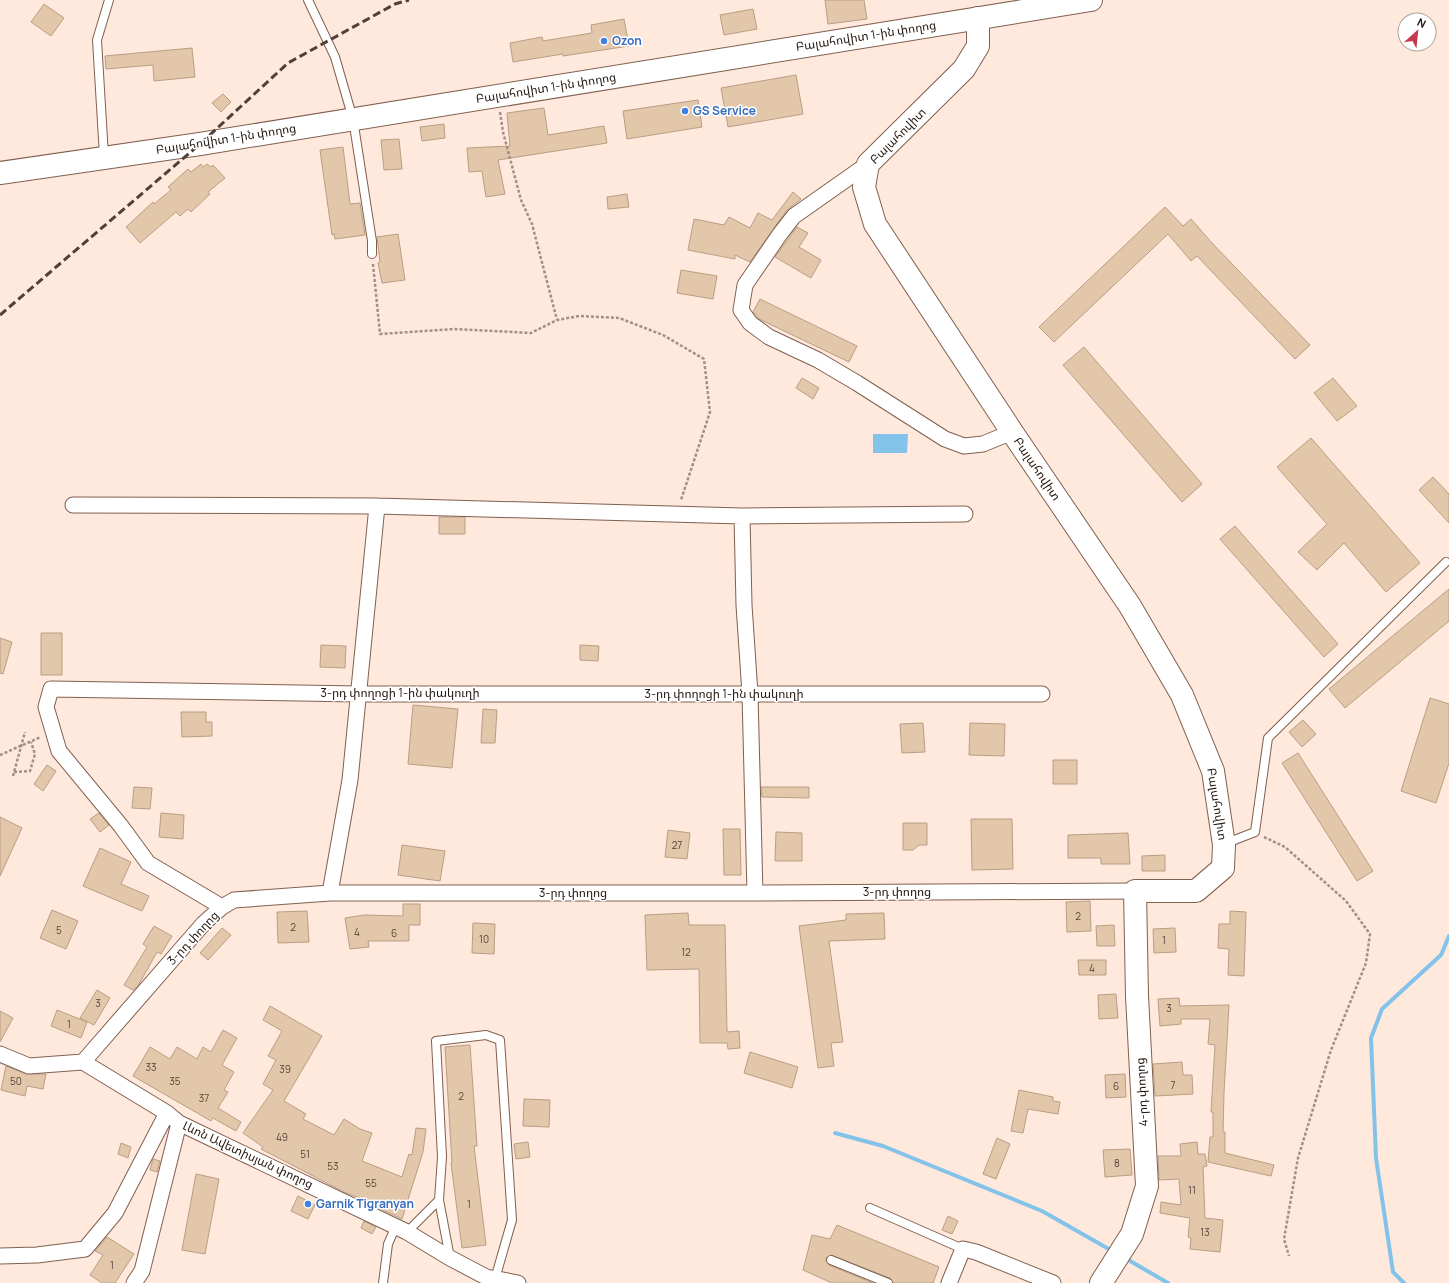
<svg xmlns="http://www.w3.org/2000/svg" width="1449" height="1283" viewBox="0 0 1449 1283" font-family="Manrope,'Noto Sans Armenian',sans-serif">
  <rect width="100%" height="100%" fill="#ffe8dc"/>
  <path fill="#84c3e9" d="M873,434H908L907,453H873Z"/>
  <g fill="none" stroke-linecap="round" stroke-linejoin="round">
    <path stroke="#84c3e9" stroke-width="4" d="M835,1133L883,1146L1042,1211L1114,1252
      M1125,1258L1168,1283
      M1404,1283L1393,1272L1376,1158L1371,1038L1382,1009L1441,955L1449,936"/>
  </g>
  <path fill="#e3c7ab" stroke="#b99e83" d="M825,0H864L867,19L828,24Z
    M44,4L64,18L51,36L31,22Z
    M753,9L757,29L724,35L720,15Z
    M624,19L629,46L563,56V54L513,62L510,43L542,37L543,41L592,33L591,25Z
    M192,48L195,77L154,81L153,65L106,69L105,56Z
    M796,75L803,114L728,127L721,88Z
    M223,94L231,102L221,112L212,103Z
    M698,100L702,127L627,139L623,111Z
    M544,108L548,135L604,126L607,143L498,160L505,194L486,197L482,171L469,172L467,148L510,146L507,113Z
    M444,124L445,138L422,141L420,127Z
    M399,139L402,169L384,170L381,140Z
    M343,147L350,204L360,203L365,235L335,239L334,234L332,235L320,150Z
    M201,164L203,167L207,164L211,167L213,165L225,178L208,192L210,194L191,212L188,209L180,216L176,212L140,243L126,227L153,202L154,204L171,190L168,187L188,169L191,172Z
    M793,192L801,199L787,210L750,262L735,255V259L688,250L694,219L724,225L729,217L750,228L758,213L772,220Z
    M627,194L629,207L608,209L607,197Z
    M1165,207L1183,226L1191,219L1212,243L1310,345L1295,359L1197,256L1191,261L1168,234L1054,342L1039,327Z
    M797,227L808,233L799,247L821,260L811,278L775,257Z
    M398,234L405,280L382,283L378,263L380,262L377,237Z
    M681,270L717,276L713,299L677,293Z
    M760,299L857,346L849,362L759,319L753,312Z
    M1084,347L1202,484L1182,502L1063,365Z
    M802,378L819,388L813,399L796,388Z
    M1333,378L1357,406L1337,421L1314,393Z
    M1311,438L1420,563L1386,592L1344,543L1317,570L1298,552L1327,524L1277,467Z
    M1433,477L1449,494V523L1419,490Z
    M439,517H465V534H439Z
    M1235,526L1338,644L1324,657L1220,539Z
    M1449,589V621L1345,708L1329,689Z
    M41,633H62V675H41Z
    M0,638L12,642L3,674L0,673Z
    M321,645L346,646L345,668L320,667Z
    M580,645L599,646L598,661L580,660Z
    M1430,698L1449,704V763L1436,803L1401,791Z
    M413,705L458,709L452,768L408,764Z
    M483,709L497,710L495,743H481Z
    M181,712H206V722H212V736L182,737Z
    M1303,720L1316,734L1302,747L1289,732Z
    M923,723L925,752L902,753L900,724Z
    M970,723L1005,724L1004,756L969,755Z
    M1298,753L1373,871L1357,881L1282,763Z
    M1053,760H1077V784H1053Z
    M47,765L56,771L43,791L34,784Z
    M134,787L152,788L150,809L132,808Z
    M761,787H809V798L762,797Z
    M99,813L109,825L100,832L90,819Z
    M161,813L184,815L183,839L159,837Z
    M0,817L22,828L0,876Z
    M971,819H1012L1013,869L972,870Z
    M903,823H927V845H919L913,850H903Z
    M723,829H740L741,875H724Z
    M668,830L690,833L687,859L665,857Z
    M776,832L802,833V861H775Z
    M1128,833L1130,864H1101V858H1068V835Z
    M402,845L445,851L440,881L398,875Z
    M100,848L131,862L121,884L149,896L142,911L83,886Z
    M1165,855V871H1142V856Z
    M1090,901L1091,931L1067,932L1066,902Z
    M403,904H420V925H409V941H368L369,947L350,949L345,918L364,915L403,916Z
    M52,910L78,921L66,949L40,938Z
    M307,911L309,942L278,943L277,912Z
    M1230,911L1246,912L1244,976L1228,975L1229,949L1218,948L1219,924H1230Z
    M688,913L689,925H725L727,1032L739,1031L740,1048L728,1049L727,1043H700L699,969L647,970L645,915Z
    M884,913L885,939L829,941L843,1042L831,1043L834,1066L818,1068L799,926L846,920V914Z
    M473,923L495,924L494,954L472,953Z
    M1114,925L1115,946H1097L1096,926Z
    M154,926L172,936L161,954L157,952L138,986L133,990L124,985L147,947L143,944Z
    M222,928L231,935L208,960L200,953Z
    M1175,928L1176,952L1154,953L1153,929Z
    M1078,960H1106V975H1079Z
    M97,990L110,998L94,1025L80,1018Z
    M1116,994L1118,1018L1099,1019L1098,995Z
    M1179,998L1180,1006L1229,1005L1224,1093L1223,1132H1225V1153L1274,1165L1271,1176L1208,1162L1210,1137H1213V1112H1211L1215,1045L1208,1044L1210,1019H1181V1024L1160,1026L1158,999Z
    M270,1006L322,1036L284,1101L306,1114L303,1119L334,1135L344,1119L360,1129L372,1133L362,1161L402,1177L409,1154L412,1155L416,1128L426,1129L423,1152L402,1219L372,1205L373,1203L346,1193L261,1149L263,1147L243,1133L273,1090L263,1084L276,1060L268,1056L282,1031L263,1020Z
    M57,1010L87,1022L81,1038L51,1026Z
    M0,1011L13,1018L0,1042Z
    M223,1030L237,1038L222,1065L234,1072L224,1090L228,1092L218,1108L241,1122L236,1131L213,1118L211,1121L133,1076L150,1047L170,1059L177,1047L197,1059L203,1047L211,1052Z
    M470,1045L477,1146H474L486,1245L462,1248L451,1163H452L445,1047Z
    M750,1052L798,1067L792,1088L744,1073Z
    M1182,1062L1183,1075H1192L1193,1094L1155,1096L1153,1064Z
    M6,1066L26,1074H46L43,1089L27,1086L25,1096L1,1090Z
    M1125,1074L1126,1097L1106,1098L1105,1075Z
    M1019,1090L1053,1097V1101L1060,1102L1058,1114L1028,1109L1023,1133L1011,1131Z
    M524,1099L550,1100L549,1127L523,1126Z
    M997,1138L1010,1144L996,1179L983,1174Z
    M528,1142L530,1157L516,1159L514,1144Z
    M1197,1142L1198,1154H1205L1207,1166L1203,1167L1205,1218L1223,1220L1220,1252L1190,1249L1191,1238L1188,1237L1190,1218L1160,1213L1161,1202L1181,1205L1179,1179L1159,1180L1158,1156H1181L1180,1144Z
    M121,1143L131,1147L128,1158L118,1154Z
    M1130,1149L1132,1175L1105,1177L1103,1150Z
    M153,1159L160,1161L157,1172L150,1170Z
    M196,1174L219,1179L205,1254L182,1250Z
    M298,1196L315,1205L308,1219L291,1211Z
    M948,1216L958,1221L952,1234L942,1230Z
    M364,1221L376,1227L372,1234L361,1228Z
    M837,1225L939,1267L933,1283H893L890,1278L831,1255L826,1258V1261L829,1265L873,1283H832L803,1270L812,1235L830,1239Z
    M107,1237L134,1254L115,1283H102L90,1275L103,1255L95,1251Z"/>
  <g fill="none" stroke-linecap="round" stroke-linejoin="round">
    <g stroke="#80604f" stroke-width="10">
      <path id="lane" d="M308,0L335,57L353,119L372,241V254
        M104,156L97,40L109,0
        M1224,844L1255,832L1268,738L1446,562
        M439,1200L450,1258
        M870,1208L963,1249
        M407,1232L439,1200L442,1157L436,1041L486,1035L500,1040L512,1220L495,1279
        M831,1260L888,1283
        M383,1283L388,1244L396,1226"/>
    </g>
    <g stroke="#80604f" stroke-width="17">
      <path id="street" d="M868,164L794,216L780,234L745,285L741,310L750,323L769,337L818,360L857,383L945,439L964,446L983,444L1012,432
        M73,505L377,506L742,516L965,514
        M742,516L744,605L750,694L755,893
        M330,893L350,780L377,506
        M222,907L148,863L121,826L59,751L46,707L51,689L358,694H1042
        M0,1054L29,1066L83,1062L167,1113L179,1123L407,1232L450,1258L486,1277L518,1283
        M83,1062L204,923L222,907L234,900L330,893H755L1135,891
        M0,1256L37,1255L85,1249L115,1213L167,1113
        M134,1283L142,1271L179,1123
        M949,1283L963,1249L976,1252L1053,1283"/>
    </g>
    <g stroke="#80604f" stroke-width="24">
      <path id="secondary" d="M978,18V46L964,69L868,164L864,187L875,224L1012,432L1130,606L1182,695L1213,771L1224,845L1223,868L1196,891H1135L1137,996L1147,1186L1132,1234L1101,1283"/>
    </g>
    <g stroke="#80604f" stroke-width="24">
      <path id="primary" d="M0,173L200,144L1091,0"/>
    </g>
    <path stroke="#a28f86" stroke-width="2.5" stroke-dasharray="3 2" stroke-linecap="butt" d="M500,112L503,132L521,200L532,224L557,320
      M373,264L380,334L455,329L531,333L557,320L579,316L619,318L663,335L704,359L710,412L681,500
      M0,755L41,737
      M14,772L30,771L35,754L31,742
      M13,776L25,732
      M1264,837L1285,847L1346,901L1370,934L1366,963L1331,1050L1298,1158L1284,1239L1289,1256"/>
    <use href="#lane" stroke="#fff" stroke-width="8"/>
    <use href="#street" stroke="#fff" stroke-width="15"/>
    <use href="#secondary" stroke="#fff" stroke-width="22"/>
    <use href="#primary" stroke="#fff" stroke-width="22"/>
    <path stroke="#4f4039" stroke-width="3" stroke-dasharray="8 4" stroke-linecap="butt" d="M0,315L200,144L288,63L395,4L409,0"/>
  </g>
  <g fill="#3f7fe0" stroke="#fff" stroke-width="1.5">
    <circle cx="604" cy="41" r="4"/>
    <circle cx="685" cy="111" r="4"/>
    <circle cx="308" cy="1204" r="4"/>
  </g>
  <g text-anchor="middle" stroke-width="3" stroke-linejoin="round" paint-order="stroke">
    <g font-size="10" fill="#544438">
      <text x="677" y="849">27</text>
      <text x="1078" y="920">2</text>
      <text x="293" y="931">2</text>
      <text x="59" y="934">5</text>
      <text x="357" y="936">4</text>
      <text x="394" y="937">6</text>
      <text x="484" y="943">10</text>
      <text x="1164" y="944">1</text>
      <text x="686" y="956">12</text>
      <text x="1092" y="972">4</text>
      <text x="98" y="1007">3</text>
      <text x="1169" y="1012">3</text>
      <text x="69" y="1028">1</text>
      <text x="151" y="1071">33</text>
      <text x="285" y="1073">39</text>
      <text x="16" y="1085">50</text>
      <text x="175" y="1085">35</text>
      <text x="1173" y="1089">7</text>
      <text x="1116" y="1090">6</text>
      <text x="461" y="1100">2</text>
      <text x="204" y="1102">37</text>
      <text x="282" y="1141">49</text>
      <text x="305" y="1158">51</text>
      <text x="1117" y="1167">8</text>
      <text x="333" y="1170">53</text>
      <text x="371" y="1187">55</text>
      <text x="1192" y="1194">11</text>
      <text x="469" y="1208">1</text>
      <text x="1205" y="1236">13</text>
      <text x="112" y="1269">1</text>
    </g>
    <g font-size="12" fill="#251811" stroke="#fff">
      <text transform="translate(866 36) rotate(-9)" y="4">Բալահովիտ 1-ին փողոց</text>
      <text transform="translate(546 88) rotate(-9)" y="4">Բալահովիտ 1-ին փողոց</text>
      <text transform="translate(898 136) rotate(-45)" y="4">Բալահովիտ</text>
      <text transform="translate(226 139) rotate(-9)" y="4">Բալահովիտ 1-ին փողոց</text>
      <text transform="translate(1037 469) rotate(56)" y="4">Բալահովիտ</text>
      <text x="400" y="697">3-րդ փողոցի 1-ին փակուղի</text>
      <text x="724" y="698">3-րդ փողոցի 1-ին փակուղի</text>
      <text transform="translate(1217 804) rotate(81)" y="4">Բալահովիտ</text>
      <text x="897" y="896">3-րդ փողոց</text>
      <text x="573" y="897">3-րդ փողոց</text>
      <text transform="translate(193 938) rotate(-47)" y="4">3-րդ փողոց</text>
      <text transform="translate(1142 1092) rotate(-93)" y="4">4-րդ փողոց</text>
      <text transform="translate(248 1155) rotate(25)" y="4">Լևոն Ավետիսյան փողոց</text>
    </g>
    <g font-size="12" font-weight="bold" fill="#366cbe" stroke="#fff" text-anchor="start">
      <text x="612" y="45">Ozon</text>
      <text x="693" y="115">GS Service</text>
      <text x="316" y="1208">Garnik Tigranyan</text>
    </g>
  </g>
  <g transform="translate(1417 32) rotate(27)"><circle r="19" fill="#ffffff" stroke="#a8a3a0"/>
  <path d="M0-3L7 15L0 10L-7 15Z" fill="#c7374e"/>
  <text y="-6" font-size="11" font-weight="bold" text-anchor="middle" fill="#251811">N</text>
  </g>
</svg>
